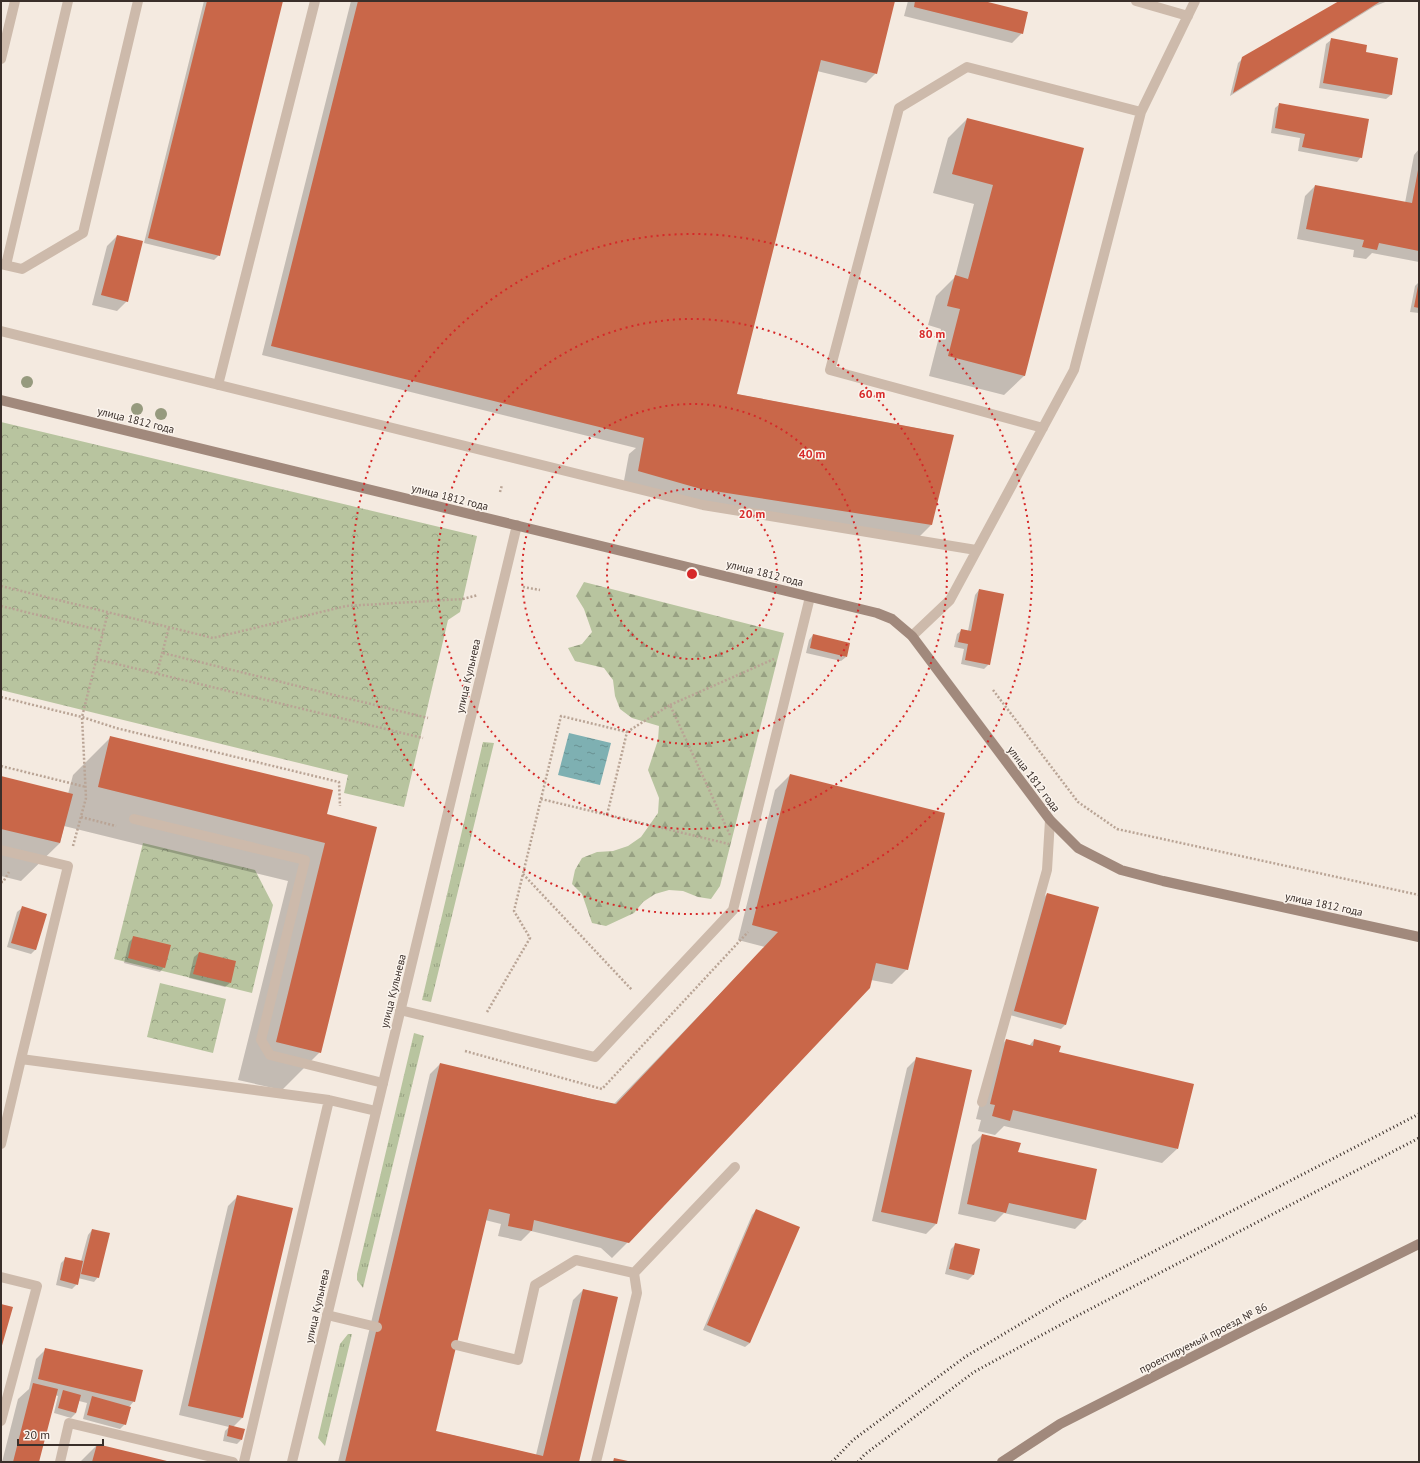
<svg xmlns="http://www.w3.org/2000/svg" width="1420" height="1463" viewBox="0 0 1420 1463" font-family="'PT Sans',sans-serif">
  <defs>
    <pattern id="grass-tufts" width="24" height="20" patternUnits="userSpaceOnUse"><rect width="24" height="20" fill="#b8c49f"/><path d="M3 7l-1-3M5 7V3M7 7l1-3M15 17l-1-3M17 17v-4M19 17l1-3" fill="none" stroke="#97a082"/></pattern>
    <pattern id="forest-firs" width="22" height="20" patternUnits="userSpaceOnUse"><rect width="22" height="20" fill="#b8c49f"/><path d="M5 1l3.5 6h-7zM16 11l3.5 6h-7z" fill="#97a082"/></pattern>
    <pattern id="park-crowns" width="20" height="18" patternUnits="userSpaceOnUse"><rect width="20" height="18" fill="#b8c49f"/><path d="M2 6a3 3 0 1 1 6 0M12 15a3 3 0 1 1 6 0" fill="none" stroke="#97a082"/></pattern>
    <pattern id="water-ripples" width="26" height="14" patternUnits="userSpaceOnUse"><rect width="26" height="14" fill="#7eb0b2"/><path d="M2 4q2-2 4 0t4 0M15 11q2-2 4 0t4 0" fill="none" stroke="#689091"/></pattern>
  </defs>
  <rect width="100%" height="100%" fill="#f4eae0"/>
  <path fill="url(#grass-tufts)" d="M483,742L494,743L431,1002L422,1000Z
    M414,1033L424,1036L363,1288L357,1280V1274Z
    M348,1334H352L325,1446L318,1438L340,1344Z"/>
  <path fill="url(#forest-firs)" d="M584,582L784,633L720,886L711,899L698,897L683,891L669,890L655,894L643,902L634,913L606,926L592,923L582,894L572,884L575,870L582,858L597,852L613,851L628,846L641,837L658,813L659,798L648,770L658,740L659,726L632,718L620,709L615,696L613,680L604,668L575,661L568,648L582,644L592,632L584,609L576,596Z"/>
  <path fill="url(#park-crowns)" d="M1,422L477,536L460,612L448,620L404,807L344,793L348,775L1,690Z
    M143,843L255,870L273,905L252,993L114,959Z
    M160,983L226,999L213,1053L147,1037Z"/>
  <path fill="url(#water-ripples)" d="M569,733L611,743L600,785L558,775Z"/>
  <path fill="#0003" d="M204,1H282L219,255L214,260L144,243Z
    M351,1H894L876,73L866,83L817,71L736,394L953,435L931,525L916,540L623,486L629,454L636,448L262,355Z
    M908,1H980L1022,33L1012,43L904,16Z
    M1341,1H1388L1375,6L1230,96L1238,63L1243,58Z
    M1331,40L1365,53L1391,95L1386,99L1319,88L1326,44Z
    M1280,104L1361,157L1357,162L1298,151L1300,138L1271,133L1275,108Z
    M967,119L1083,149L1024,376L1004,395L929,376L941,329L928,325L936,296L955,277L974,204L933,193L948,138Z
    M1419,149V262L1372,253L1366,259L1353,257L1354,250L1297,239L1305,196L1315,186L1405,203L1414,155Z
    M117,236L142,242L127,301L117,311L92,305L107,246Z
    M1419,282V313L1410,312L1415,286Z
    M979,590L989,664L984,669L961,664L964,649L954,647L957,634L962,630L968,631L975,595Z
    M813,635L846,657L841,661L806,653L809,640Z
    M111,737L326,815L320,1052L282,1090L238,1080L288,881L64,826L60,843L21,881L1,876V777L68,794L73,775Z
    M790,775L907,969L892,984L871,980L628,1242L612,1258L601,1248L531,1231L521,1241L498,1236L501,1224L485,1220L435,1431L536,1455L573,1300L583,1290L578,1462H338L430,1074L440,1064L614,1104L765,947L738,940L775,790Z
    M1047,894L1065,1025L1061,1029L1010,1015L1042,899Z
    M22,908L36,949L31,954L7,947L17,912Z
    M134,937L164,967L160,972L124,963L129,942Z
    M199,953L230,983L225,987L189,978L194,957Z
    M1006,1040L1029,1046L1034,1040L1058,1053L1177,1149L1162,1163L1004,1126L995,1135L978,1131L981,1120L976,1119L992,1055Z
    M917,1058L936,1224L926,1234L872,1221L907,1068Z
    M982,1135L1017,1153L1085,1219L1075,1229L1004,1213L995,1222L958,1214L972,1145Z
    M238,1196L291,1209L242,1418L233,1427L241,1440L237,1444L223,1441L225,1431L229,1427L179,1415L228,1206Z
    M756,1210L750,1343L745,1347L703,1330L752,1215Z
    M92,1230L98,1277L94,1282L78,1278L77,1284L72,1289L56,1285L61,1263L66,1258L81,1261L88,1235Z
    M956,1244L979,1250L973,1275L968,1280L945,1274L951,1249Z
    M46,1349L134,1401L129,1407L125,1424L120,1429L83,1419L87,1403L79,1401L76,1413L71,1418L54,1413L58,1396L55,1395L38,1462H2L18,1399L29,1389L36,1359Z
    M97,1445L164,1462H80Z"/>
  <path fill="#c96749" d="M207,1H283L220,256L148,238Z
    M358,1H895L877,74L821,60L737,394L954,435L932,525L701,489L638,471L644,438L271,346Z
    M915,1H984L1028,12L1023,34L914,7Z
    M1339,1H1381L1233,93L1242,57Z
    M1331,38L1367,45L1366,52L1398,58L1392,95L1323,83Z
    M1279,103L1369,119L1362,158L1302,147L1305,134L1275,128Z
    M967,118L1084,148L1025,376L948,356L960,309L947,306L955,275L968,279L993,185L952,174Z
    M1418,170L1419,251L1379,243L1377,250L1362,247L1364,240L1306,229L1315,185L1412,203Z
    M117,235L143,241L128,302L101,295Z
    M1418,286H1419V308L1414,307Z
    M979,589L1004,594L990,665L965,660L968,644L958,642L961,629L971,631Z
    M813,634L850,643L847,657L810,648Z
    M110,736L333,790L327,814L377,827L321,1053L276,1042L325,843L98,787Z
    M790,774L945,813L908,970L876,963L870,988L629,1243L534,1220L532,1231L508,1226L510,1214L489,1209L436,1431L543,1456L583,1289L618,1297L579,1462H345L440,1063L592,1099L616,1104L778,932L752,925Z
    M1,776L73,794L60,843L1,829Z
    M1047,893L1099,907L1066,1025L1014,1011Z
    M22,906L47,914L36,950L11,943Z
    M133,936L171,945L165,968L128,958Z
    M199,952L236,961L231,983L193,974Z
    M1006,1039L1033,1046L1034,1039L1061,1046L1059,1052L1194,1084L1178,1149L1013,1110L1010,1121L992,1116L995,1105L990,1104Z
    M916,1057L972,1070L937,1224L881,1212Z
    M982,1134L1021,1143L1018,1152L1097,1169L1086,1220L1009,1203L1006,1213L967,1204Z
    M237,1195L293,1208L243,1418L188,1406Z
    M756,1209L800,1227L750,1343L707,1325Z
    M92,1229L110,1233L99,1278L81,1274Z
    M955,1243L980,1249L974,1275L949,1269Z
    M65,1257L83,1261L78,1285L60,1280Z
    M1,1304L13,1307L1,1349Z
    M45,1348L143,1370L135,1402L38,1379Z
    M33,1383L58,1389L39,1462H13Z
    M63,1390L81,1395L76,1413L58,1408Z
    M92,1396L131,1407L126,1425L87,1415Z
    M229,1425L245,1429L242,1440L227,1436Z
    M97,1444L167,1461V1462H92Z
    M614,1458L628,1461V1462H613Z"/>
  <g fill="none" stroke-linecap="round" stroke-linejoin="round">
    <path stroke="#b9a495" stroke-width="2.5" stroke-dasharray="2 2" stroke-linecap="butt" d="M500,492L502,485
      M1,586L213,638L346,606L463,599L478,595
      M523,587L540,590
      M1,606L103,631
      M163,653L428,718
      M96,659L423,738
      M157,673L169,627
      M993,690L1078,802L1117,829L1419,895
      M1,697L82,717L116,728L339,782L340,806
      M670,705L774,659
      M627,732L670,705L730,835
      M1,766L86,787
      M541,799L561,716L627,732L607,815
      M81,817L116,826
      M73,846L86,798L82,717L108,612
      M523,874L632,990
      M1,882H3L9,872
      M487,1012L530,938L514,911L541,799L729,844
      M465,1051L602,1089L748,932"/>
    <path stroke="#cdbaab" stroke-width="10" d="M1136,1L1188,16
      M1,59L15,1
      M1,264L22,269L83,233L138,1
      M6,265L68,1
      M1,331L703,505L976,550
      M218,385L315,1
      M1043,428L830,370L899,108L967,67L1141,112
      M912,636L950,600L1074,370L1141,112L1195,1
      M134,819L305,860L261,1040L270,1055L383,1083
      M1,850L68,866L21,1059
      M400,1010L595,1057L733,910L810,597
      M982,1102L1047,870L1050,820
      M1,1144L21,1059L329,1100L376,1111
      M1,1277L37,1286L1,1421
      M327,1315L377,1327
      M456,1345L518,1360L535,1285L576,1260L634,1273L735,1167
      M60,1462L69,1423L233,1462
      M244,1462L329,1100
      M596,1462L637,1293L634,1273"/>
    <path stroke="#cdbaab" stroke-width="10" d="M292,1462L517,525"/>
    <path stroke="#a1897c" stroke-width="10" d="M1,400L877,613L892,619L912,636L1050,820L1078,848L1121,870L1163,881L1419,937
      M1002,1462L1060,1424L1253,1326L1419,1244"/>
    <path stroke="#3a2f2a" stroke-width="3" stroke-dasharray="1 3" stroke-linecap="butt" d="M832,1462L853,1440L965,1357L1064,1298L1419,1114
      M858,1462L864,1455L974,1372L1073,1318L1419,1138"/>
  </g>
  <g fill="#969a7e">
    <circle cx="27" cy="382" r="6"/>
    <circle cx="137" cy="409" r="6"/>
    <circle cx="161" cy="414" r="6"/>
  </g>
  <g fill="none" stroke="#d62828" stroke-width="2" stroke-dasharray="2 4">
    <circle cx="692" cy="574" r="85"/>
    <circle cx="692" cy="574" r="170"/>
    <circle cx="692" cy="574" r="255"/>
    <circle cx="692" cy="574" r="340"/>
  </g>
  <g text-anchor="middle" stroke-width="3" stroke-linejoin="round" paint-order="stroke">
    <g font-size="11" fill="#3a2f2a" stroke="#fbf4ed">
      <text transform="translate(136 420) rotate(14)" y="4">улица 1812 года</text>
      <text transform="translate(450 497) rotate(14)" y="4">улица 1812 года</text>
      <text transform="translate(765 573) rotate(14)" y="4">улица 1812 года</text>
      <text transform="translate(468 676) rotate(-77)" y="4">улица Кульнева</text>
      <text transform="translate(1034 779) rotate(53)" y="4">улица 1812 года</text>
      <text transform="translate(1324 904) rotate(12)" y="4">улица 1812 года</text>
      <text transform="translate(393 991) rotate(-76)" y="4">улица Кульнева</text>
      <text transform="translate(317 1306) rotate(-77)" y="4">улица Кульнева</text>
      <text transform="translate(1203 1338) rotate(-27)" y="4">проектируемый проезд № 86</text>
    </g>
  </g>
  <circle cx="692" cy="574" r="6" fill="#d62828" stroke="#fbf4ed" stroke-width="2"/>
  <g font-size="12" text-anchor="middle" font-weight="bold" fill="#d62828" stroke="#fbf4ed" stroke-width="3" stroke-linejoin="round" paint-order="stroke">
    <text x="932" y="338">80 m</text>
    <text x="872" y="398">60 m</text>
    <text x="812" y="458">40 m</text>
    <text x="752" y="518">20 m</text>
  </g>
  <rect width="1420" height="1463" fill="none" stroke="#3a2f2a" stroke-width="4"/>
  <path d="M18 1439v6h85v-6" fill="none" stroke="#3a2f2a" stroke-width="2"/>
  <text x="24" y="1439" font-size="12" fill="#3a2f2a" stroke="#fbf4ed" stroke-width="3" paint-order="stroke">20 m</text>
</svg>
